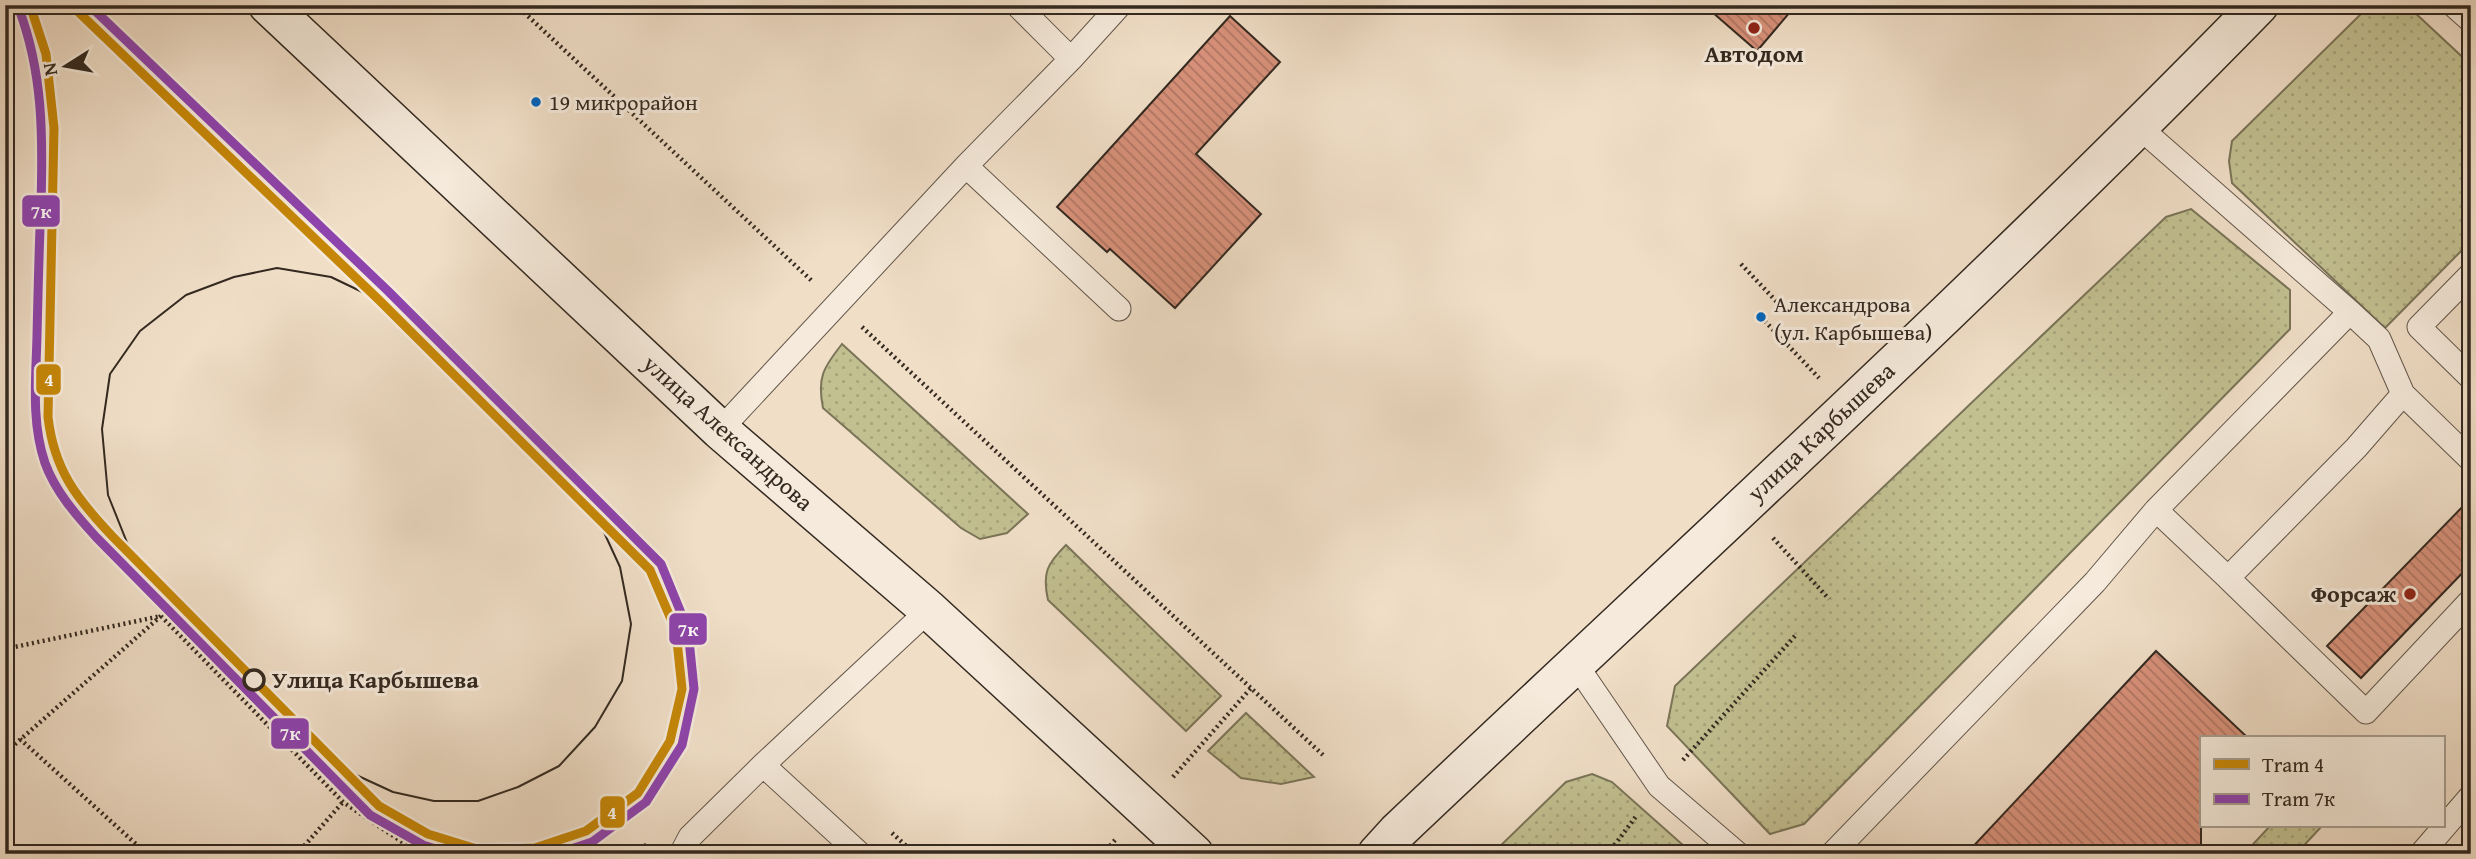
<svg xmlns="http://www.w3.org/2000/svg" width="2476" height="859" viewBox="0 0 2476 859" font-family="'Gentium Book Plus',serif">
  <defs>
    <pattern id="grass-dots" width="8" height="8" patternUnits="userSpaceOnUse" patternTransform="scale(1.75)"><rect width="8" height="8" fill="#c2bf90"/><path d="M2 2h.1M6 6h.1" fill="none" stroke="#a7a47c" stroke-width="1.8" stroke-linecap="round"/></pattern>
    <pattern id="building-back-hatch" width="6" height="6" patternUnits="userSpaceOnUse" patternTransform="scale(1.75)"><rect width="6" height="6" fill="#d8917a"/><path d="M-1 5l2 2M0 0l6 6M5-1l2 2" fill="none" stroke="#b07664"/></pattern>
  </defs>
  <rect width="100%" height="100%" fill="#f0dec7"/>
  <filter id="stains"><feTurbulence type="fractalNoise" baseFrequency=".00286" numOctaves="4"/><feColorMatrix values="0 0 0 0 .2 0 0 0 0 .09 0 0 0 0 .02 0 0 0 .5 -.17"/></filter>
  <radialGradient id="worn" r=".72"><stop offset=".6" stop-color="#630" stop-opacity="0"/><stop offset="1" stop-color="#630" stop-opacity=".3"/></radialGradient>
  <path fill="url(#grass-dots)" stroke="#7a7458" stroke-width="2" d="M2388,7L2413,11L2471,65V241L2385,328L2232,183L2229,161L2232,141L2367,8Z
    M2191,209L2290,290V329L1804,824L1770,834L1667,726L1675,686L2166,217Z
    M842,344L1028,514L1007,533L980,539L961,528L823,408C817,378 823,368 842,344Z
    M1066,545L1221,696L1186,731L1048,600C1042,573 1047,564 1066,545Z
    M1246,713L1314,777L1281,784L1241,778L1208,751Z
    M1592,774L1612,782L1693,854H1492L1566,782Z
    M2270,826H2322L2296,854H2244Z"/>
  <path fill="url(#building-back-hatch)" stroke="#332920" stroke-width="2" d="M1704,5H1796L1757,51Z
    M1230,16L1280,62L1196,154L1261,214L1175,308L1110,249L1107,252L1057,207Z
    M2471,498V564L2361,678L2327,646Z
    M2156,651L2248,738H2201V854H1966Z"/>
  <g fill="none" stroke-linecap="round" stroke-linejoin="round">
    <g stroke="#62564a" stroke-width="25">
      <path id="lane" d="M1017,5L1071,59
        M2453,5L2471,21
        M2139,127L2350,312L2379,339L2403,394L2356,448L2228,578L2156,510L2350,312
        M966,166L1119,309
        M2471,274L2419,327L2471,378
        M2403,394L2471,460
        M720,430L966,166L1071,59L1120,5
        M2228,578L2366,712L2471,600
        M1575,663L1659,786L1738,854
        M763,765L860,854
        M681,854L690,837L763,765L929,610
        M1832,854L2095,582L2156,510
        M2421,854L2471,796"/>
    </g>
    <g stroke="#332920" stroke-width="41">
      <path id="secondary" d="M268,5L720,430L929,610L1194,854
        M1377,854L1397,832C1686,558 1981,290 2259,5"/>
    </g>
    <path stroke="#332920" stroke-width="4.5" stroke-dasharray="2 3.5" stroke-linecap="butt" d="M516,5L812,281
      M1741,264L1777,302
      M1761,317L1819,378
      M862,327L1323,755
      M1773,538L1829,599
      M161,616L343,802L420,854
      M5,649L161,616L5,753
      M20,739L147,854
      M1683,760L1795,636
      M1173,777L1251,688
      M892,833L915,854
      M297,854L343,802
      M601,854L648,845
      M1103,854L1115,840
      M1608,854L1637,815"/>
    <use href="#lane" stroke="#f5eadb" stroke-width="23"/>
    <use href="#secondary" stroke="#f5eadb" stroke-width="38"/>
    <path stroke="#332920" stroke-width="2" d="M132,555L108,495L102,429L110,374L140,331L186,295L234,277L277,268L331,277L379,300
      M341,768L393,792L434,801H478L518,787L559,766L595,727L622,681L631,624L620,567L596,515"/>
    <g stroke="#f5eadb" stroke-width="14">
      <path id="tram-1" d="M30,5L46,54L54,128L48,417C54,470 77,499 113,537L379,806L428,834L480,850L535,848L586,831L638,793L670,741L682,689L676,631L650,570L379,300L71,5"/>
    </g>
    <g stroke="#f5eadb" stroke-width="14">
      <path id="tram-2" d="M89,5L388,291L661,564L688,630L694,689L682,745L646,802L592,842L556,854
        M19,9C43,73 43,136 41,203C39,248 38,292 37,336C36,378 31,422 45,463C55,491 76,515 96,537L370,815L423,845L451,854"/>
    </g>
    <use href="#tram-1" stroke="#c68708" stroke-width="9"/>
    <use href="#tram-2" stroke="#8e44ad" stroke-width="9"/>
  </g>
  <g fill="#8f2418" stroke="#f5eadb" stroke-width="2.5">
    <circle cx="1754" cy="28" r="7"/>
    <circle cx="2410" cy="594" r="7"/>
  </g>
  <g fill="#0065bd" stroke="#f5eadb" stroke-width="2.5">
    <circle cx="536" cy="102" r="6"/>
    <circle cx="1761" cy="317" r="6"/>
  </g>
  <circle fill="#f5eadb" stroke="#332920" stroke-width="3.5" cx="254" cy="680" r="10"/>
  <g text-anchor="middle" stroke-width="6" stroke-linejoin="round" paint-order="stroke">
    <g font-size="22" fill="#332920" stroke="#f5eadb" text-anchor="start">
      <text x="549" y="110">19 микрорайон</text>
      <text x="1774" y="312">Александрова<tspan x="1774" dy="28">(ул. Карбышева)</tspan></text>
    </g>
    <g font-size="24" font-weight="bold" fill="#332920" stroke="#f5eadb">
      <text x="1754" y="62">Автодом</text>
      <text x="2396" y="602" text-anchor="end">Форсаж</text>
    </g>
    <g font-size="24" fill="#332920" stroke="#f5eadb">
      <text transform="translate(1821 432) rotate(-43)" y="8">улица Карбышева</text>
      <text transform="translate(728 433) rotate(42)" y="8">улица Александрова</text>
    </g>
    <g font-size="24" font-weight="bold" fill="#332920" stroke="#f5eadb" text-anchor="start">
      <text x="272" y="688">Улица Карбышева</text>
    </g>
  </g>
  <g stroke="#f5eadb" stroke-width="2.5">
    <rect x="21" y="194" width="40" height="34" rx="7" fill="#8e44ad"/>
    <rect x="35" y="363" width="27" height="33" rx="7" fill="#c68708"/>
    <rect x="668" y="612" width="40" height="34" rx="7" fill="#8e44ad"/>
    <rect x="270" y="717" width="40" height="33" rx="7" fill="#8e44ad"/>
    <rect x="599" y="795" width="27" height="34" rx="7" fill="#c68708"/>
  </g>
  <g font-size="19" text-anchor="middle" font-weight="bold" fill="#fff">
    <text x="41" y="218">7к</text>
    <text x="49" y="386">4</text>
    <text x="688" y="636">7к</text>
    <text x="290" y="740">7к</text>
    <text x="612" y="819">4</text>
  </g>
  <rect width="2476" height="859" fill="none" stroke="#f0dec7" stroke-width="28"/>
  <rect x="7" y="7" width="2462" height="845" fill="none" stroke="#332920" stroke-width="3.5"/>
  <rect x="14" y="14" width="2448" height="831" fill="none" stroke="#332920" stroke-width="2"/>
  <rect x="2200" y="736" width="245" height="91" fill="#f5eadb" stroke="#a79d90" stroke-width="2"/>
  <rect x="2214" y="759" width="35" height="10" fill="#c68708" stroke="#a79d90" stroke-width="2"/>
  <text x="2262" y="772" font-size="21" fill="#332920">Tram 4</text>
  <rect x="2214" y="794" width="35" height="10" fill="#8e44ad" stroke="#a79d90" stroke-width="2"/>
  <text x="2262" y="806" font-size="21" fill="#332920">Tram 7к</text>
  <g transform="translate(66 66) rotate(259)" stroke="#f5eadb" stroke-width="5" paint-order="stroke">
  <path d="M0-5L12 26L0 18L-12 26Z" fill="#332920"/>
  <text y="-10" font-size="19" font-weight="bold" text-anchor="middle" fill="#332920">N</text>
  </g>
  <rect width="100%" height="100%" filter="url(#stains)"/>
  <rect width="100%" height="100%" fill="url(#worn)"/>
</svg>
